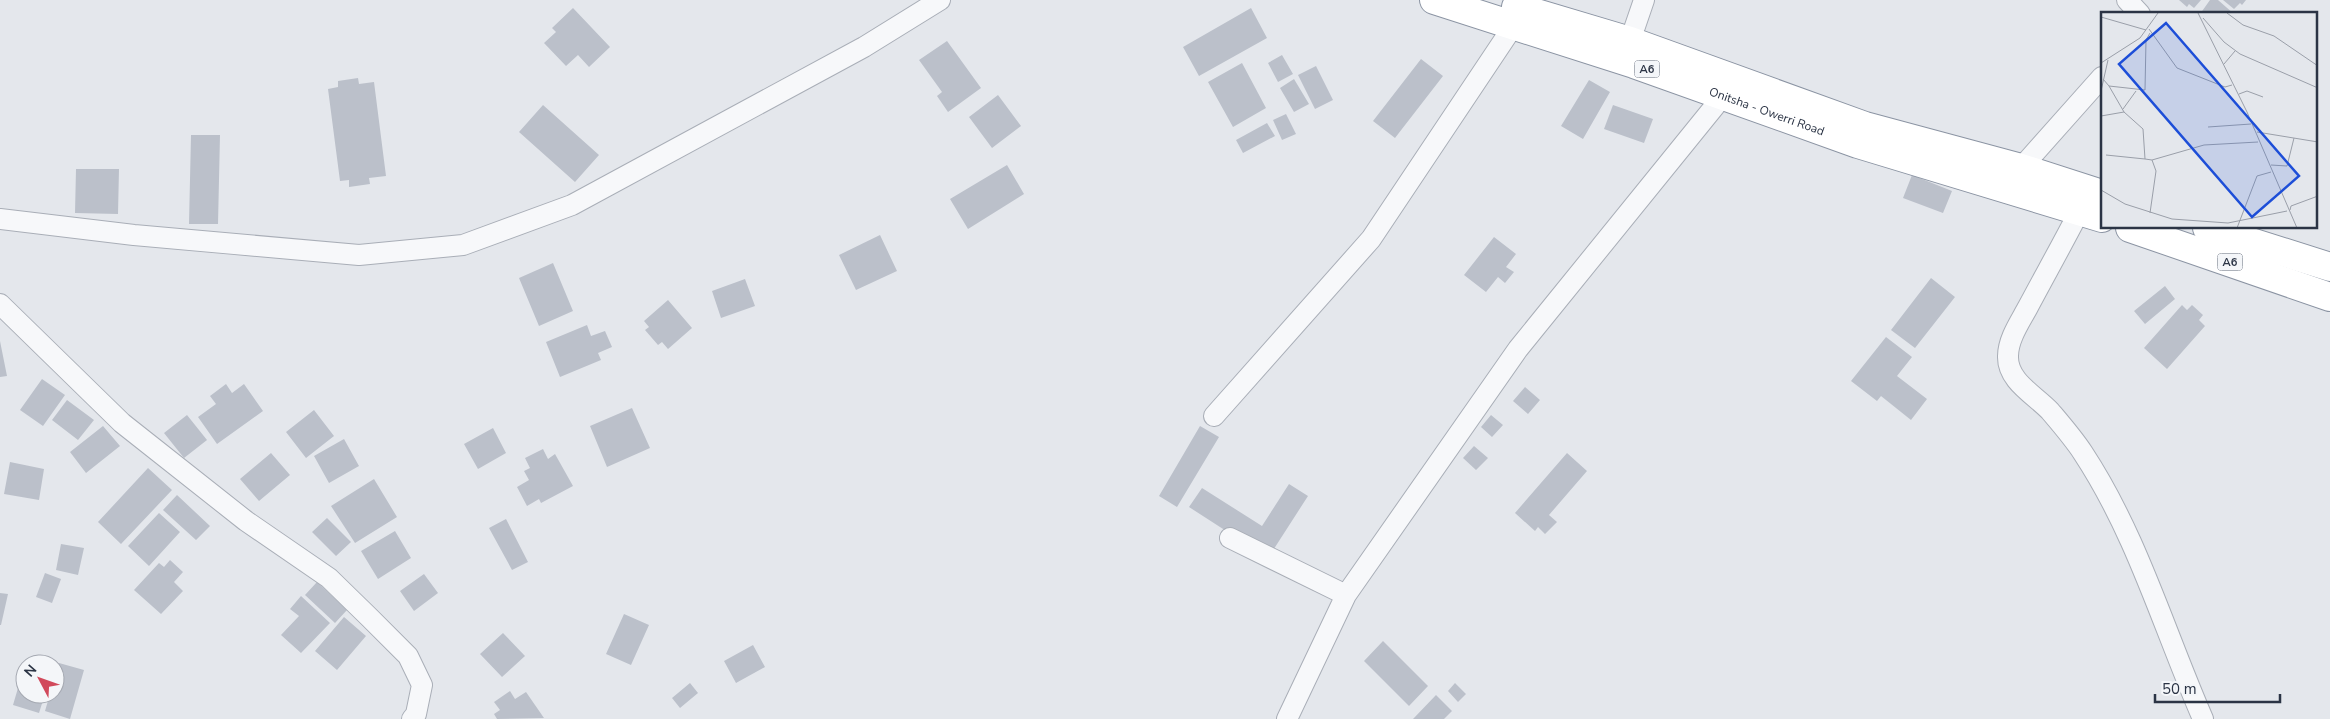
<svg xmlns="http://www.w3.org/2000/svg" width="2330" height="719" viewBox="0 0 2330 719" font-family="'Nunito Sans',sans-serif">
  <rect width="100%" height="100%" fill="#e4e7ec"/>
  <path fill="#bbc0ca" d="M2179,0H2201L2194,8L2189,4L2187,7Z
    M2210,0H2218L2234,14H2200Z
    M2223,0H2246L2242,5L2240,3L2234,9Z
    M573,8L610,47L589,67L578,55L566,66L544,43L556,32L552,28Z
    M1251,8L1267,38L1199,76L1183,47Z
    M947,41L981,88L948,112L937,96L942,92L919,60Z
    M1282,55L1293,74L1278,82L1268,63Z
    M1421,59L1443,76L1395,138L1373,121Z
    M1242,63L1266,108L1233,127L1208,82Z
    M1316,66L1333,100L1315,109L1298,75Z
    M358,78L359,84L374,82L386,176L369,178L370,184L349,187V180L340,181L328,89L338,87V81Z
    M1294,79L1309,104L1294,112L1280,88Z
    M1589,80L1610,92L1583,139L1561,126Z
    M998,95L1021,126L992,148L969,117Z
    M543,105L599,155L575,182L519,132Z
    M1613,105L1653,119L1644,143L1604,129Z
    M1286,114L1296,134L1282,140L1273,120Z
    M1267,123L1275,136L1243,153L1236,140Z
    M191,135H220L218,224H189Z
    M1007,165L1024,194L968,229L950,199Z
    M76,169H119L118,214L75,213Z
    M1912,175L1952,191L1943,213L1903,198Z
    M880,235L897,271L856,290L839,255Z
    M1494,237L1516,254L1506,267L1514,272L1505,283L1498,277L1486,292L1464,275Z
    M553,263L573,311L539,326L519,278Z
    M1931,278L1955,297L1915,348L1891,330Z
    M745,279L755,306L721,318L712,291Z
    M2165,286L2175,299L2145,324L2134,311Z
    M668,300L692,328L668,349L662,342L658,345L645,330L649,327L644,321Z
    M2182,305L2187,310L2192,305L2203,315L2199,320L2205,326L2167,369L2144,348Z
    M587,325L591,336L605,331L612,347L598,353L601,360L560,377L546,342Z
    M1886,337L1912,357L1897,376L1927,399L1911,420L1881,396L1877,401L1851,381Z
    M0,341L7,376L0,377Z
    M42,379L65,395L43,426L20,410Z
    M226,384L232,393L244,384L263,411L217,444L198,417L216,404L210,396Z
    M1525,387L1540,400L1528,414L1513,401Z
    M67,400L94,420L78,440L52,420Z
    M632,408L650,448L607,467L590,426Z
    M314,410L334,436L306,458L286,432Z
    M187,415L207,440L184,458L164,433Z
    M1491,415L1503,425L1492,437L1481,427Z
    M103,426L120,446L86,473L70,452Z
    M1200,426L1219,437L1177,507L1159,496Z
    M493,428L506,453L478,469L464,444Z
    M344,439L359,466L329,483L314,456Z
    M1474,446L1488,458L1476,470L1463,458Z
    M543,449L548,459L555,454L573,486L541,503L539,499L527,506L517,487L529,480L524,471L530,468L525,458Z
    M271,453L290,475L259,501L240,479Z
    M1567,453L1587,471L1549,515L1557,522L1545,534L1538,527L1535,531L1515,513Z
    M10,462L44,469L39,500L4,494Z
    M148,468L172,490L121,544L98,522Z
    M374,479L397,517L355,543L331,506Z
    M1289,484L1308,496L1268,558L1189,507L1202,488L1262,526Z
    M177,495L210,526L196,540L163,510Z
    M159,513L180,532L149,566L128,546Z
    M327,518L351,542L336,556L312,532Z
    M506,519L528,562L512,570L489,528Z
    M395,531L411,558L378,579L361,551Z
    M61,544L84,548L78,575L56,570Z
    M170,560L183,572L174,582L183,591L161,614L134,590L159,563L164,567Z
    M45,573L61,579L52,603L36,597Z
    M424,574L438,593L414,611L400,591Z
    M317,582L347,610L335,623L305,595Z
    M0,593L8,594L1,625H0Z
    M301,596L330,623L301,653L281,635L299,616L290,609Z
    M624,614L649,625L631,665L606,654Z
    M344,617L366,636L337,670L315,651Z
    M503,633L525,656L502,677L480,654Z
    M1383,641L1428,686L1409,706L1364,661Z
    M753,645L765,667L736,683L724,661Z
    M59,663L84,670L70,719L45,711L50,694H55V677Z
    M23,671L25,694H45L39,713L13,705Z
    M690,683L698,693L680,708L672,698Z
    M1455,683L1466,694L1458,702L1448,691Z
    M510,691L515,699L526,692L544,718L497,719L494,714L500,710L494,702Z
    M1436,695L1452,711L1444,719H1413Z"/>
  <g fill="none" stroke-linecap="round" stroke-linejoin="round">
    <g stroke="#a9aeb7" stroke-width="22">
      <path id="minor" d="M2127,0L2140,14
        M1630,41L1644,0
        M2021,168L2102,77
        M2080,210C2063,243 2045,275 2028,307C2020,322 2008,339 2008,356C2007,381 2035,395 2050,411C2061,424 2074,439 2083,453C2137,535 2164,630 2203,719
        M0,219L134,235L359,255L463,245L572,205L864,47L940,0
        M0,304L122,423L246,521L329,578L370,618L408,656L422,685L416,714L412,719
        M1214,416L1371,239L1514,25
        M1230,538L1346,595
        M1287,719L1346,595L1518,349L1723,96"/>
    </g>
    <g stroke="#8b94a3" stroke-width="30">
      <g id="highway">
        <path id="s1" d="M1434,0L1634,64L1858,144L2102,218"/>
        <path d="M1516,7L1630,41L1865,126L2021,168L2102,194"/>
        <path d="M2130,228L2330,297"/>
        <path d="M2207,228L2330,267"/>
      </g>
    </g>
    <use href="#minor" stroke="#f7f8fa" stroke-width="20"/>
    <use href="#highway" stroke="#fff" stroke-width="28"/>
  </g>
  <g text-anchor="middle" stroke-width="4" stroke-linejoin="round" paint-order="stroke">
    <g fill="#f4f6f9" stroke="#676e7b" stroke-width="1">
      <rect x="1634.5" y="60.5" width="25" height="17" rx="4"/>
      <rect x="2217.5" y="253.5" width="25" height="17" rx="4"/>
    </g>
    <g font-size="11" font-weight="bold" fill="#2b3445">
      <text x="1647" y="73">A6</text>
      <text x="2230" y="266">A6</text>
    </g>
    <g font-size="12" fill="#2b3445" stroke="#f4f6f9">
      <text dy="4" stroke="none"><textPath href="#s1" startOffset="351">Onitsha - Owerri Road</textPath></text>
    </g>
  </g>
  <g transform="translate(2101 12)">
    <rect width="216" height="216" fill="#e4e7ec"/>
    <path fill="none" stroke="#9a9fa9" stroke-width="1" d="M97,1L146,100L196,216M126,1L142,13L173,24L217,54M0,5L45,18M102,6L123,30L139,42L217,76M48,17L76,56L124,75L131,73M0,51L39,26L57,1M123,52L134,39M2,67L8,74L44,78L45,28L49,21M8,74L23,100L42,117L44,147L51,148L103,133L157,130M0,79L7,48M138,82L146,79L162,85M22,97L35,79M0,104L23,100M107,115L150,112M156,120L217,130M5,143L44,147M170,153L186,154L193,126M0,178L24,192L71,207L127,211L186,199M189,198L190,194L217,184M49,201L55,159L51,148M136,216L156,164L170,160"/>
    <path fill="#1d4ed8" fill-opacity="0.15" stroke="#1d4ed8" stroke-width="2.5" d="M65,11L198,164L151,205L18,52Z"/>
    <rect width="216" height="216" fill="none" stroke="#2b3445" stroke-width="2.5"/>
  </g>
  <g transform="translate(40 679) rotate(311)"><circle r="24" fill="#f4f6f9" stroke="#a4a8b1"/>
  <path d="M0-4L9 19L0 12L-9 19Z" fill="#d1495b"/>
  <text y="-8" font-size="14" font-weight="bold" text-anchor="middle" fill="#2b3445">N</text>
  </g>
  <path d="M2155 694v8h125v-8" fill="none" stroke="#2b3445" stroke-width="2.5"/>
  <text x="2162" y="694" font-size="15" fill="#2b3445" stroke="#f4f6f9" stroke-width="4" paint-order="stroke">50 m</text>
</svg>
